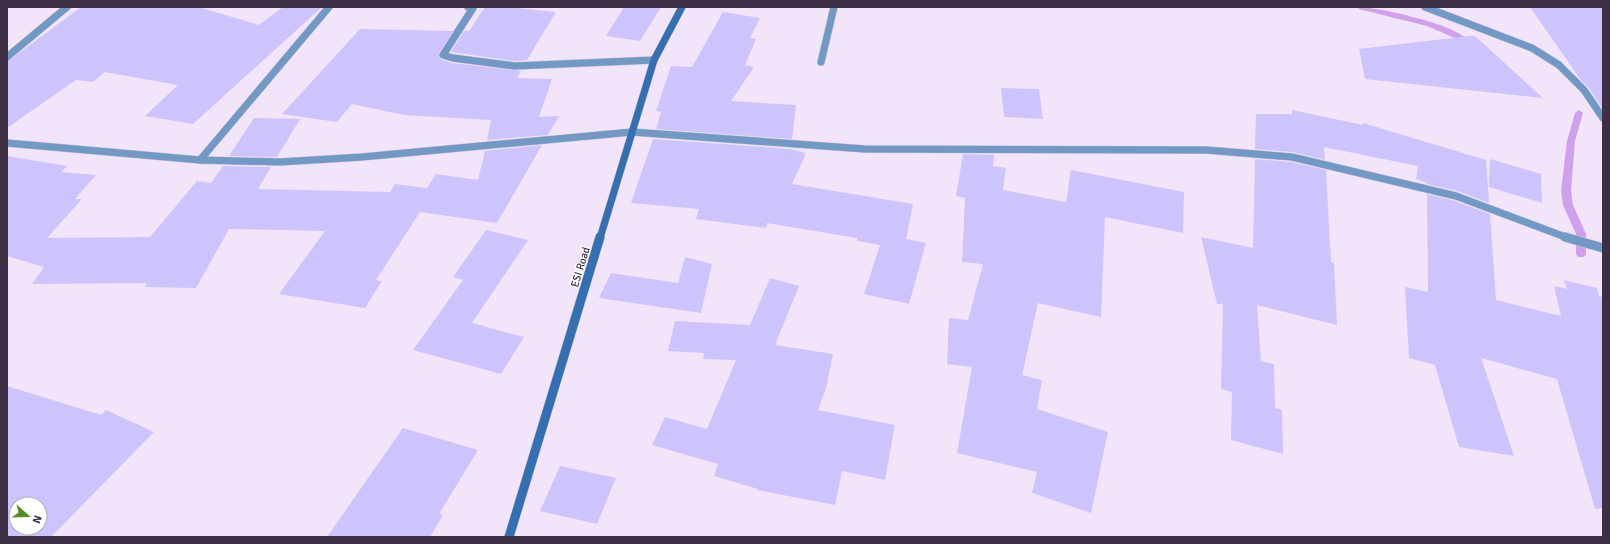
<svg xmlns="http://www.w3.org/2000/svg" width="1610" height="544" viewBox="0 0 1610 544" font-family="Signika,sans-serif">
  <rect width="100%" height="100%" fill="#f2e5fa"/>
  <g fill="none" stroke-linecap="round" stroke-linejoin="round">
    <path fill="#d0a0ed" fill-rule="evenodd" d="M1358,7C1378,7 1451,24 1464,37L1460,39H1457L1427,26L1359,9Z
      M1579,110L1583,113L1575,141L1571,191L1573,205L1586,234V254L1584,257H1578L1576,254V234L1563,205L1561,191L1567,141L1575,113Z"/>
  </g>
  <path fill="#cdc4fd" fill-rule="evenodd" d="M81,7H198L259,25L283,7H322L193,124L145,116L178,85L105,72L93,82L76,80L7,128V62Z
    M485,7H505L556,12L527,60L515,61L451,52L464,31H469Z
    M624,7H661L640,41L606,36Z
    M1530,7H1603V109L1588,87L1580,79Z
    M723,12L760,18L750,38L756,39L745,65L754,67L731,101L796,105L792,139L656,129L661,112L656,111L671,66L692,67Z
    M360,29L453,31L439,53L440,59L452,63L521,71L517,78L552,79L539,117L559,116L548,135L487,140L491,120L404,115L352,104L337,122L282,114Z
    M1469,36H1475L1543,98L1365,79L1359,49Z
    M1001,88L1039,89L1043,119L1004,117Z
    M1292,110L1363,125V123L1486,160L1489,203L1458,191L1427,184V183L1416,179L1418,166L1324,147L1325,160L1293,152L1255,149L1256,114H1292Z
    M254,118L300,119L277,157L229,156Z
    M653,139L790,149L806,153L792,184L913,204L906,239L926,243L909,304L864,294L880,245L857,241V238L767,223L766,228L696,219L699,209L631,203Z
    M542,145L497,223L420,212L376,280L382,281L365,308L279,294L325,231L229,229L196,288L145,287L147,283L32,284L44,267L7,256V156L67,166L61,172L96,175L75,199H82L47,238L150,237L197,181L211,183L223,166L271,167L258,189L390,192L395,184L427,188L436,174L478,180L485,151Z
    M963,154L994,155L993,166L1006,168L1003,190L1066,202L1071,170L1184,192L1183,233L1105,217L1101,317L1038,303L1022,375L1042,380L1037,409L1108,432L1091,513L1032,493L1037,472L957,453L972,367L947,364L949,318L968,320L983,264L962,262L965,198L956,196Z
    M1255,159L1291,162L1326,170L1331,262L1334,263L1337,325L1257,305L1261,361L1274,364L1275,408L1282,410L1283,454L1231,440L1232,392L1221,389L1223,304H1217L1201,237L1253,248Z
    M1490,159L1541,174L1542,203L1489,187Z
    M1427,194L1455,201L1490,214L1496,300L1561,316L1554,286L1567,289L1564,280L1597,288L1599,296L1603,297V508L1595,509L1557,379L1481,358L1514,456L1459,447L1435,365L1409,358L1405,287L1428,292Z
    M486,230L528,240L472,323L524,337L501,374L413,350L463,280L453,277Z
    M685,257L712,264L701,313L599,298L611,273L678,283Z
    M770,278L799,286L775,345L833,354L826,388L818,410L895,425L885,480L842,471L835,505L757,490L758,489L714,476L718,464L652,445L665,417L707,429L736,360L703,359L704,353L668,351L675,321L750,325Z
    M7,386L101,415L106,410L154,432L51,537H7ZM16,504H40V528H16Z
    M403,428L478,450L439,514L443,515L430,537H327Z
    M560,466L616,478L597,524L540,511Z"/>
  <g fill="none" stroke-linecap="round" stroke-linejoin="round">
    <g stroke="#cec1d6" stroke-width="8">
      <path id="street-far1" d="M468,7L473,8L443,55L453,58L515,66L654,60
        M1425,7L1532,48L1559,65L1584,90L1603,118
        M7,57L67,7
        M821,62L834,7
        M7,143L200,160L280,162L362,157L632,132L865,149L1206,150L1292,157L1456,196L1568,238
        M200,160L329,7"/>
    </g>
    <g stroke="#cec1d6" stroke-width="10">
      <path id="street" d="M1565,237L1603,248"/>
    </g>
    <g stroke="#cec1d6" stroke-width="8">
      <path id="secondary-far1" d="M600,238L654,60L682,7"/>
    </g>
    <g stroke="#cec1d6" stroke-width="10">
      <path id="secondary" d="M509,537L600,237"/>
    </g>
    <use href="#street-far1" stroke="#7199c6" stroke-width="7"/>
    <use href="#street" stroke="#7199c6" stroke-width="9"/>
    <use href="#secondary-far1" stroke="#3270b1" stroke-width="7"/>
    <use href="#secondary" stroke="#3270b1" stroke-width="9"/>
  </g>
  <g text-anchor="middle" stroke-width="3" stroke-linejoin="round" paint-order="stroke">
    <g font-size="11" fill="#3d3045" stroke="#fff">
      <text transform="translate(580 267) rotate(-73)" y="4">ESI Road</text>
    </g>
  </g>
  <rect width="1610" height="544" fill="none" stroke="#3d3045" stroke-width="16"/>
  <g transform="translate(28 516) rotate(110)"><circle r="19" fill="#ffffff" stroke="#b1acb5"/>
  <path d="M0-3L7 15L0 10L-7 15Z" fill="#598c23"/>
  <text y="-6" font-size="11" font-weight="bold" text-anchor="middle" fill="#3d3045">N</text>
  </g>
</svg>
